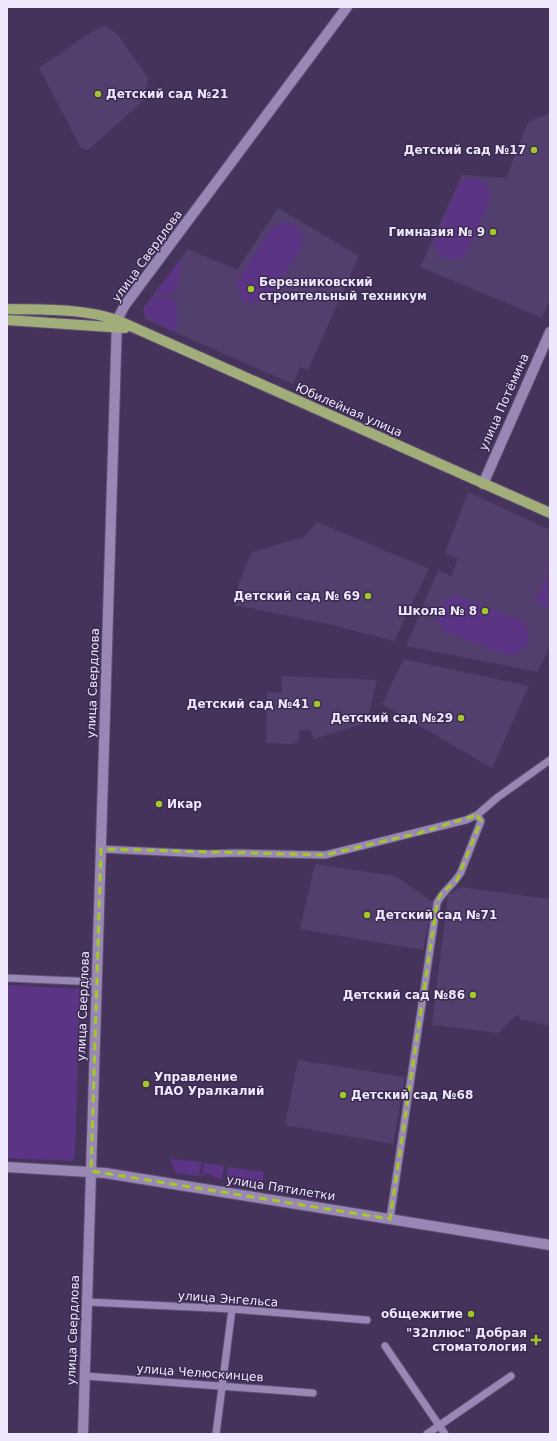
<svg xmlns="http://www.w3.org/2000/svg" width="557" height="1441" viewBox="0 0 557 1441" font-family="'DejaVu Sans',sans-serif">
  <rect width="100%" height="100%" fill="#45335c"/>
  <path fill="#533f6d" d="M104,25L118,35L148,78L144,100L88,150L81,148L39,68L82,38Z
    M550,113V300L542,318L420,267L462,175L506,178L528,122Z
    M278,208L359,256L308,370L300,367L293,384L145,319L143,308L188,249L237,270Z
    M468,492L550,530V645L538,672L406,646L438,570L451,576L458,559L445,553Z
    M317,522L429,569L394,641L328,624L235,605L233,602L243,572L252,552L304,537Z
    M404,659L529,686L492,768L382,704Z
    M282,676L377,680L366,723L314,739L310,730H300L299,741L293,744L266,743L267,692L282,693Z
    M315,864L395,876L433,902L423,950L300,929Z
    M460,887L550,899V1026L520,1019L518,1014L498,1033L432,1025L448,895Z
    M298,1060L405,1077L393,1144L285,1125Z"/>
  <path fill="#5b3486" d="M472,178C485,180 490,186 491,198L466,254C452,266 436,259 434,240L459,184L465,179Z
    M281,222C298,221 307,234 300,250L266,300L252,303L245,301L240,296L237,282L270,230Z
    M179,261H181L178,286L172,294L154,295Z
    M172,297L177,305V332L153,321V318L145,317L144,309L152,298Z
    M550,570V609L535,602Z
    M457,596L521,620L529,632L526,646L515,654L508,655L444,631L437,619C437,606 444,598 457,596Z
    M7,985L80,989L75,1154L73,1161L7,1158Z
    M170,1159L202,1162L199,1176L176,1173Z
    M204,1163L224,1166L222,1179L212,1177V1175L205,1173L204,1176H202Z
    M228,1167L264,1172L261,1189L226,1179Z"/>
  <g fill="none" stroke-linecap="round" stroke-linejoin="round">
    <g stroke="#5e4f71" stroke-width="9">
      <path id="street" d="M101,849L205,854L235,853L325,855L466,820L477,815L498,797L550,760
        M7,978L97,982
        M390,1219L437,903C443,890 455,884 461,872L481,821L477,815
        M87,1302L232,1309L367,1320
        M385,1346L445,1434
        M85,1376L313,1393
        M216,1434L232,1309
        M427,1434L511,1376"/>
    </g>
    <g stroke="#5e4f71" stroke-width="12">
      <path id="secondary" d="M483,484L550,332
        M7,1167L105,1173L550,1245
        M83,1434L117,320L125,305L347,7"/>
    </g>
    <g stroke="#5e4f71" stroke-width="12">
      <path id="primary" d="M7,309C44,310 82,308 117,320L550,513
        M7,320L125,328"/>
    </g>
    <use href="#street" stroke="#9a87b6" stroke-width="7"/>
    <use href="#secondary" stroke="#9a87b6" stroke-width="10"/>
    <use href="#primary" stroke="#a2ae7a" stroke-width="10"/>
  </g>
  <path fill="none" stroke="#a2c927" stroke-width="3" stroke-dasharray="8 5" stroke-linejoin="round" d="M477,815L481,821L457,880L441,894L437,903L390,1219L91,1171L101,849L325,855L419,833Z"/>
  <g fill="#a2c927" stroke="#3a2951" stroke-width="1.5">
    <circle cx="98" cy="94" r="4"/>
    <circle cx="534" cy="150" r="4"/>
    <circle cx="493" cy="232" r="4"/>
    <circle cx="251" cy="289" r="4"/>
    <circle cx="368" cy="596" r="4"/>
    <circle cx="485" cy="611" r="4"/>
    <circle cx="317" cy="704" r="4"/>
    <circle cx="461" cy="718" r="4"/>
    <circle cx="159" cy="804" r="4"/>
    <circle cx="367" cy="915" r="4"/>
    <circle cx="473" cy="995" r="4"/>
    <circle cx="146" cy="1084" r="4"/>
    <circle cx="343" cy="1095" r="4"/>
    <circle cx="471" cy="1314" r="4"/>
    <path d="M534 1334h4v4h4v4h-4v4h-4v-4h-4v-4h4z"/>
  </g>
  <g text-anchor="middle" stroke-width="3" stroke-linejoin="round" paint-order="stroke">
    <g font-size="12" font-weight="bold" fill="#efe7fb" stroke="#3a2951" text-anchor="end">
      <text x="106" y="98" text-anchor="start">Детский сад №21</text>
      <text x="526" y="154">Детский сад №17</text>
      <text x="485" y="236">Гимназия № 9</text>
      <text x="259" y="286" text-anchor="start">Березниковский<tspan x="259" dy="14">строительный техникум</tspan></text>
      <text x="360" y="600">Детский сад № 69</text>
      <text x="477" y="615">Школа № 8</text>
      <text x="309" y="708">Детский сад №41</text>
      <text x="453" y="722">Детский сад №29</text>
      <text x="167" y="808" text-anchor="start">Икар</text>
      <text x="375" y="919" text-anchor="start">Детский сад №71</text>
      <text x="465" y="999">Детский сад №86</text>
      <text x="154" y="1081" text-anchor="start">Управление<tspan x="154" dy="14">ПАО Уралкалий</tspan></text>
      <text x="351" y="1099" text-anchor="start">Детский сад №68</text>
      <text x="463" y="1318">общежитие</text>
      <text x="527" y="1337">"32плюс" Добрая<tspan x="527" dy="14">стоматология</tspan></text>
    </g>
    <g font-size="12" fill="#efe7fb" stroke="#3a2951">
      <text transform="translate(147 256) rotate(-54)" y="4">улица Свердлова</text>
      <text transform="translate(504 402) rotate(-66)" y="4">улица Потёмина</text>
      <text transform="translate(349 410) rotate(24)" y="4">Юбилейная улица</text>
      <text transform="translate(93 683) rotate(-88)" y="4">улица Свердлова</text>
      <text transform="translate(83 1006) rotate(-88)" y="4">улица Свердлова</text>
      <text transform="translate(281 1188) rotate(9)" y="4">улица Пятилетки</text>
      <text transform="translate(228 1299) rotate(4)" y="4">улица Энгельса</text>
      <text transform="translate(73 1330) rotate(-88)" y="4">улица Свердлова</text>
      <text transform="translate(200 1373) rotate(4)" y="4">улица Челюскинцев</text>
    </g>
  </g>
  <rect width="557" height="1441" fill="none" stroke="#efe7fb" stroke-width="16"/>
</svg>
